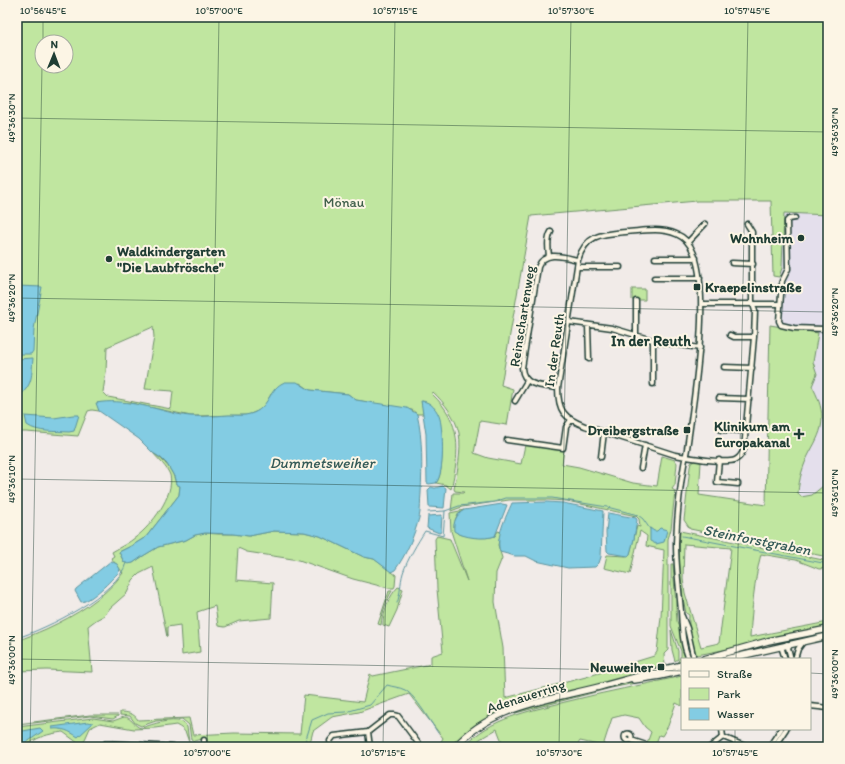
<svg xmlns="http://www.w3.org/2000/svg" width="845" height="764" viewBox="0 0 845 764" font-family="Itim,sans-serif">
  <rect width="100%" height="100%" fill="#f1ebe8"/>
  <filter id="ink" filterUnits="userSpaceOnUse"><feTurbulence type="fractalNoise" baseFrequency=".025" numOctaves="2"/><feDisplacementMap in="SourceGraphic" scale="8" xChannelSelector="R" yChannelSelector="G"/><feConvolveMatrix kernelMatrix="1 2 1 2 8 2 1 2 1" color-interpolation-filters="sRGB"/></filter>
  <g filter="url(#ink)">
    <path fill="#e4dfec" d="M783,213L828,215V552L766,542L772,325H777L779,277L782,268Z"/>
    <path fill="#c0e6a0" stroke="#70926a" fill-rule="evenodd" d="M17,17H828V215L784,213L782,268L779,277L773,276L771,201H697L531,216L501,385L513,389L507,425L480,421L474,453L488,458L521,464L525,445L564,450L562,464L579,467L633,483L657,486L662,456L675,460L677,463L675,485L672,489L675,491L671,529L668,539V650L664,654L665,665L645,669L628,677L521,704L499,712L476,724L451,747H438L443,738L409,694L359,712L332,717L313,731L309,747H206V738L194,741L191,739L189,725L182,719L156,721L141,726L135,723L130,716L120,715V712C127,712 134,713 138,720L189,718L193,735L234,733L300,734L304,695L363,702L370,674L373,676L431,664V656L443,652L437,589L435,539L437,536L450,539L467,581L451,531L450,513L464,510C456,514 455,519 454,527L458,534C469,536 484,540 495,536L498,531L501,532L498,545L502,558L496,573L495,602L503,648L505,698L586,677L654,656L657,652L661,617L664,550L646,546L647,536L640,531L630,574L604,568L607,555L626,556L630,554L637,526L640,527L639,519L636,516L567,501L549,500H509L462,507L451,511L453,493H463L464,492L455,491L454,489C457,473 462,450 459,433C456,418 444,402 433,392L432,394C462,422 460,451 451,489L446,485L436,483C446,472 442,422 434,409C431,404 427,403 422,401L423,414H417L412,410L356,400L348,394L310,390L300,383L271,394L264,407L260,410L248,415L191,416L130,403H97L99,411L92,410L88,411L78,436L26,432H17ZM42,42H66V66H42ZM153,327L154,337L145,389L173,391L171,409L108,397L103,392L106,372L107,347Z
      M632,289H645V300H632Z
      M770,325L818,333L813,362L817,374L812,386C817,395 822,407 822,418C822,431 816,441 810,452C803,465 799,479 798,493L801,497L812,495L828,482V557L690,529L684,520L690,467L691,463L694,461L701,462L699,495L766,505Z
      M153,453C165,461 173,470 176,484L180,486L179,495L146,537L133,545L119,552L124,562L133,563L143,556L158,547L186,540L195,535L205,533L218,534H233L249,536L274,531L304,532L320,536L364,557L374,559L396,575L395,586L394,588H388L353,579L299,560L247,552L238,548L236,580L273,583L271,618L239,621L225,627L218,626L215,606L197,612L200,652L182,655L180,625L167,627V637L153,567L139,574L133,580L127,593L110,608L105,615L96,620L88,626L92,672L47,670L17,671V640C27,638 36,633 46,629C76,615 103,599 123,573L111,558L114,556L112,552C120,547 129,543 136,537C151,526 175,495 170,475C167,467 159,460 153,453Z
      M680,531L828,561V568L819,569L796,560L761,554C754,581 752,609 750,637L828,622V627L761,640V641L733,648L697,655C691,645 688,627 689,615L686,613C680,586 678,559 680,531ZM684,544L731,548L719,643L701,647L685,593L683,579Z
      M671,564H673L677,621L686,654L685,659H682V661L677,663L681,656V651L671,626Z
      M398,587L403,589L397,610L389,627L383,625C383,612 389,596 398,587Z
      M389,591H392C386,600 382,614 381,625L378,624Z
      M671,630L678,651V659L675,661L672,650Z
      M682,676V706L676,703L668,726L662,736L659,735L655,746L647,743L651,732L645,727L639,718L624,715L612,718L603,746L580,741L576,747H504L497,729L480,739L470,747H463C492,717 527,712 565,702C604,692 643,685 682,676Z
      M655,679L611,688L508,715L506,714L521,709L621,683Z
      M90,715H118V716L113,719L90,716L17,725V724Z
      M124,717C132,717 133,726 141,728C154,724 169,718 183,722L187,727L189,742C185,732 187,731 176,725L155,728L134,729L100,723L90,728L82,746L63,732C48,734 36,737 25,747H17V727L93,718L113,721Z"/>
    <path fill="#83cce3" stroke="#5b939d" d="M17,286L42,287L34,329L33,351L31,354H17Z
      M33,358C31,381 33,383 17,399V359Z
      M285,382H297L310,390L348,394L356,400L407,408L417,414C423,439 422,468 421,493C420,501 421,510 419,518C414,536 406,555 395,570L391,572L374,559L364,557L320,536L304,532L274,531L249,536L233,534L205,533L195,535L186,540L158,547L143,556L133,563L128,564L124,562L119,552L133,545L146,537L179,495L180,486L176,484L174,476L167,464L161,458L153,453L139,439L99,411L96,403C123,398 152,408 177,414C194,418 212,416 229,415C236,415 244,416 250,414C270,409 268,388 285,382Z
      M421,401C431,401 438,411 440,419C443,432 445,473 436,483L429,484L427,483L426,434Z
      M73,415H79L74,431L69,432C56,431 38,433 27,425L25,416L54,418Z
      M443,486L446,488L444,508L429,507L428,490L431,487L435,488Z
      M547,502L563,503L603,511L601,557L599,563L595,567L568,568L536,561L526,556H515L500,552C495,537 506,517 512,503Z
      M502,504L507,505L495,536C485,540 463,538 454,531C453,522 456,515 464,510Z
      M608,513L636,518L637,520L634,539L630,554L628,556L609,553L607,551L606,532Z
      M442,515L441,532L439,533L427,528L428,516Z
      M650,528L654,531H657L660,528L667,530L664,542L656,544L650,541Z
      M111,561L117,564L120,569L119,572C111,580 92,601 81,602L75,591L76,589Z
      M88,722L93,723L78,737C69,731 63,728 52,729V727C64,725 76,724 88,722Z
      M40,728L43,731L20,747H17V732Z"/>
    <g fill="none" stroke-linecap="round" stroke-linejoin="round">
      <path stroke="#5b939d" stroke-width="1" d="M428,512L445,511L459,506L494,502L506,498H552L607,507L638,515L643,519L650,529
        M682,536L828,564
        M397,603C401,593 400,583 403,573C407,560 418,542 425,531L443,536L445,511
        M17,638C46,629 118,594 126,563
        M282,747H294
        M302,747L306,739L312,720L328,713L346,712L370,705L387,685C393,687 399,687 405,690C416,696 431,723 438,733"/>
      <g stroke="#1f3d34" stroke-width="7">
        <path id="minor" d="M795,218L789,219L787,221L788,269L782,281L779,321L781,325L794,328L824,329L828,327
          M688,242L705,224
          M549,256C548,248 547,239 551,232
          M655,258H696
          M732,263L753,264
          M577,267H620
          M654,278H700
          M701,304H780
          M569,322L612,328L659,342L700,348
          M588,325L589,359
          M636,335V301
          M730,335L734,337H754
          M653,340V384
          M724,367L752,368
          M558,388C544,386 523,387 522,368L538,267C545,250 564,257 578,260
          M719,398L749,399
          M515,401L527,381
          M720,427L721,430L746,431
          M507,440L563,448L566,427L571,420
          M601,457L604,432
          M719,460L717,482L738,484
          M641,468L645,445
          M682,616L687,628L693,655V659
          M787,644L791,659
          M781,646L785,659
          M689,659C682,644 682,627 681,611C679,588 676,566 676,543C677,514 681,478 687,449C692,409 719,261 682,237C665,226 644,231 626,232C602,234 586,234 578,260L558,388C558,411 564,418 585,426L675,455C686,457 725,464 735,460C740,458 742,454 744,449L754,337L755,311L752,301V232L747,224
          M795,659L798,649L803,642
          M810,706L828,708
          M722,729L723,737
          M368,732L370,747
          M624.5 737a3.5 3.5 0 1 1 7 0a3.5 3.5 0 1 1-7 0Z
          M723,737L747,747
          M204,740V747
          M631,740L646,745
          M103,747L106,743L173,747
          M331,747L330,741L334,736L368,732L390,715H394L398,716L421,747
          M710,747L723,737
          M769,747L781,729
          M774,747L786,729
          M826,747L828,741"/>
      </g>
      <g stroke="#1f3d34" stroke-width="8">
        <path id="secondary" d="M704,659L768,641L828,629
          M727,659L828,636
          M634,680L660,676L682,671
          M455,747C491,706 549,700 599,687C627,680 654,671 682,665"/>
      </g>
      <use href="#minor" stroke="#fcf5e5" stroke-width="4"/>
      <use href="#secondary" stroke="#fcf5e5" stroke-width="5.5"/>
    </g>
  </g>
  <path fill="none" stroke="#1f3d34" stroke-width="1" stroke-opacity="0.45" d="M43,42V17M17,118L828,132M17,298L828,312M17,479L828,493M17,659L682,671M736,659L748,17M810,673L828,674M30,747L42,66M207,747L219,17M383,747L395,17M559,747L571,17M735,747V729"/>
  <g fill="#1f3d34" stroke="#fcf5e5" stroke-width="1.5">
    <circle cx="801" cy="238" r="4"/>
    <circle cx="109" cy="259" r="4"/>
    <rect x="693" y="283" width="8" height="8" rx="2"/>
    <rect x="683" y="426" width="8" height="8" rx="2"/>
    <path d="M797 428h4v4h4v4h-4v4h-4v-4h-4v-4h4z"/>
    <rect x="657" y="663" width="8" height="8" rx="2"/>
  </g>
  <g text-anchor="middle" stroke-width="4" stroke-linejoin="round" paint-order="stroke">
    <g font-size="14" fill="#3f5f4a" stroke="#fcf5e5">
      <text x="344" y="207">Mönau</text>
    </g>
    <g font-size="14" font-weight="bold" fill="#1f3d34" stroke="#fcf5e5" text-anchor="end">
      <text x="793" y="243">Wohnheim</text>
      <text x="117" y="256" text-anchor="start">Waldkindergarten<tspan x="117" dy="16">"Die Laubfrösche"</tspan></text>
      <text x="705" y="292" text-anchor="start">Kraepelinstraße</text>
      <text x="790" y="431">Klinikum am<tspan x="790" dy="16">Europakanal</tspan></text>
      <text x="679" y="435">Dreibergstraße</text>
      <text x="653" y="672">Neuweiher</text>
    </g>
    <g font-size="14" fill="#1f3d34" stroke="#fcf5e5">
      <text transform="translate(522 316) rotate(-81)" y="5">Reinschartenweg</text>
      <text transform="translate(554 350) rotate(-82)" y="5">In der Reuth</text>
      <text transform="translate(526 696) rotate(-18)" y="5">Adenauerring</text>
    </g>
    <g font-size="15" font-weight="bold" fill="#1f3d34" stroke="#fcf5e5">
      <text x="651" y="346">In der Reuth</text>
    </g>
    <g font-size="15" font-style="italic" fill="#335a57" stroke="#fcf5e5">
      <text x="322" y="468">Dummetsweiher</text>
      <text transform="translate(757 540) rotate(11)" y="5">Steinforstgraben</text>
    </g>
  </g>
  <rect width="845" height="764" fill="none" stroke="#fcf5e5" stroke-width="44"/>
  <rect x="681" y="658" width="130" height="72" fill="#fcf5e5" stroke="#a4ab9e"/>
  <rect x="689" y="671" width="20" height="6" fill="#fcf5e5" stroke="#a4ab9e"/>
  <text x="717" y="678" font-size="12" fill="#1f3d34">Straße</text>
  <rect x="689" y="688" width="20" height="12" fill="#c0e6a0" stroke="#a4ab9e"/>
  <text x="717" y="698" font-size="12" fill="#1f3d34">Park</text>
  <rect x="689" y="708" width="20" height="12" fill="#83cce3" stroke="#a4ab9e"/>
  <text x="717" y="718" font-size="12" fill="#1f3d34">Wasser</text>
  <g transform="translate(54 54) rotate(1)"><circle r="19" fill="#fcf5e5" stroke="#a4ab9e"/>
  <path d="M0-3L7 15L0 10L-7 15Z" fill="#1f3d34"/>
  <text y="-6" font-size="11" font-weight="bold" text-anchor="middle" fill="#1f3d34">N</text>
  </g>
  <rect x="22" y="22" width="801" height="720" fill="none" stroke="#1f3d34" stroke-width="1.5"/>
  <g font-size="10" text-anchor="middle" fill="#1f3d34">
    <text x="43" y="14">10°56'45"E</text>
    <text x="219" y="14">10°57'00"E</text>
    <text x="395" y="14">10°57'15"E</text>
    <text x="571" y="14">10°57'30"E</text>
    <text x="747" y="14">10°57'45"E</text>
    <text transform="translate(11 118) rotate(-90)" y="4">49°36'30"N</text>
    <text transform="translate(834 132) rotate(-90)" y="4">49°36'30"N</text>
    <text transform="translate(11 298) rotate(-90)" y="4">49°36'20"N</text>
    <text transform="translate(834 312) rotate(-90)" y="4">49°36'20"N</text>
    <text transform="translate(11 479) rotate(-90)" y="4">49°36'10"N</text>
    <text transform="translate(834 493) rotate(-90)" y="4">49°36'10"N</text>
    <text transform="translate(11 660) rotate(-90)" y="4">49°36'00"N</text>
    <text transform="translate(834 674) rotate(-90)" y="4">49°36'00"N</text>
    <text x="207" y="756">10°57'00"E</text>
    <text x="383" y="756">10°57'15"E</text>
    <text x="559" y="756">10°57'30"E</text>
    <text x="735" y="756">10°57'45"E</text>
  </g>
</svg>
